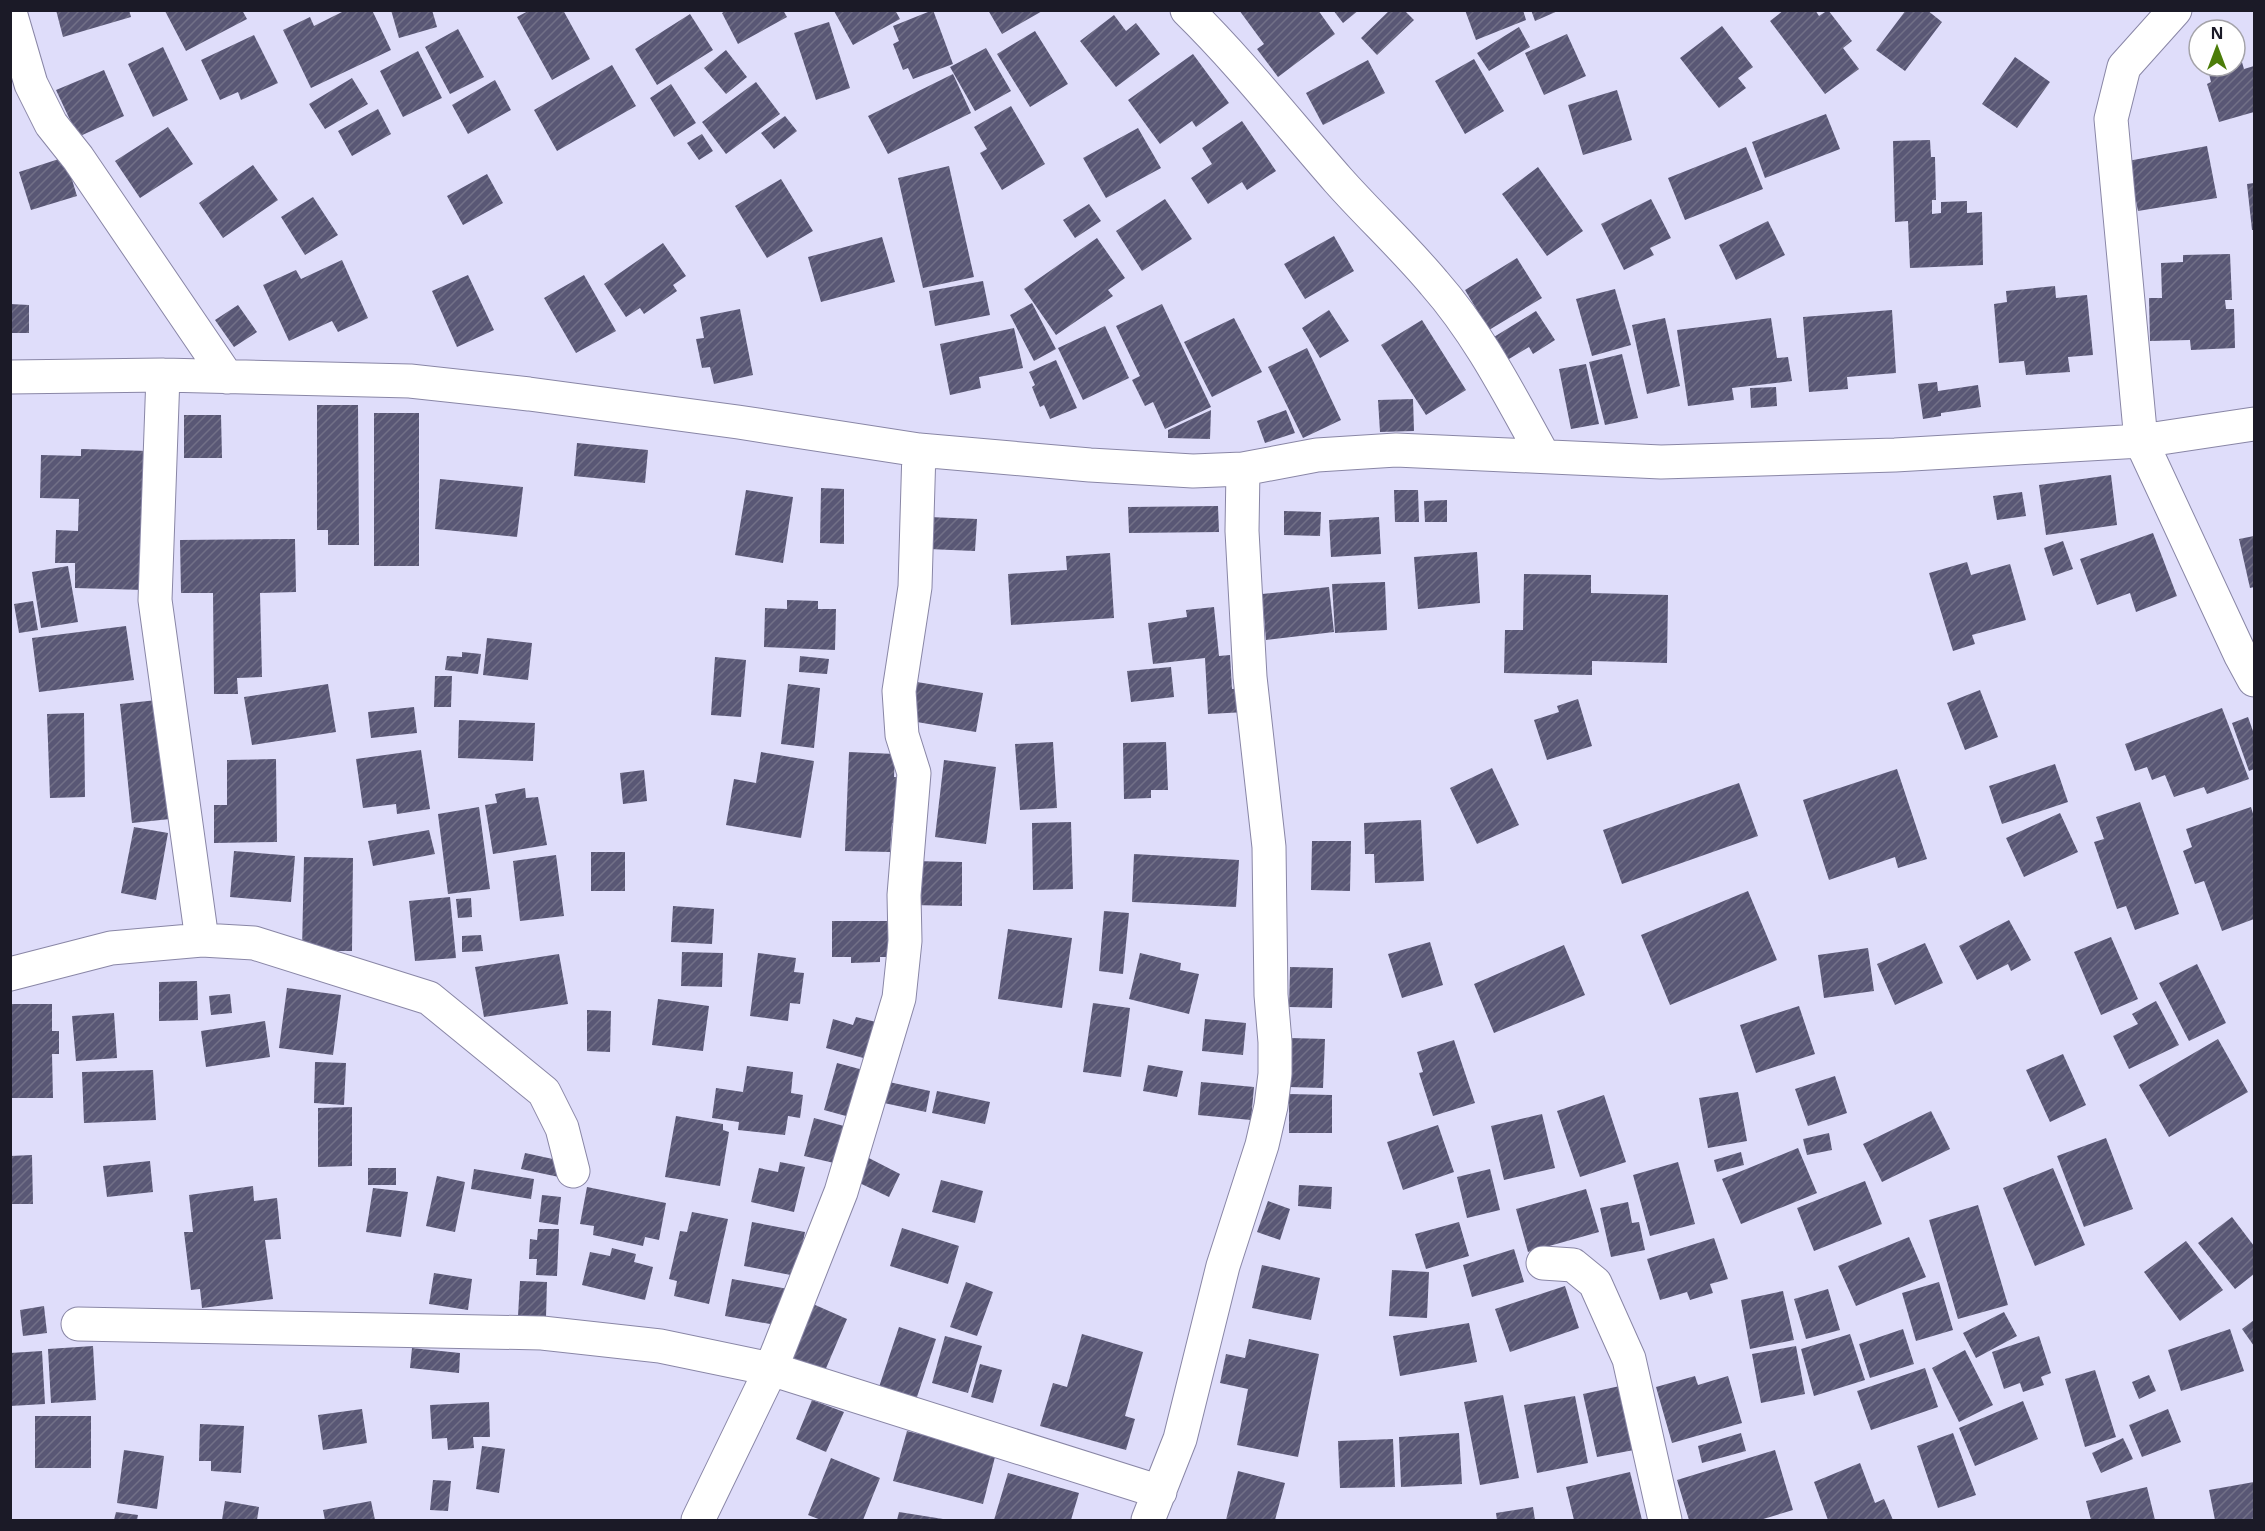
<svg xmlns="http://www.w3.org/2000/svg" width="2265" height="1531" viewBox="0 0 2265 1531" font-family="'Open Sans',sans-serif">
  <defs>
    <pattern id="building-hatch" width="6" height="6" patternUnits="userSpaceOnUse" patternTransform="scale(1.5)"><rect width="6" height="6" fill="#595775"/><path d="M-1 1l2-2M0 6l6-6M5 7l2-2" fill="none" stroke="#727087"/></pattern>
  </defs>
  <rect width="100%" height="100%" fill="#dfddfa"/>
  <path fill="url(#building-hatch)" d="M56,10H129L131,17L63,37Z
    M242,10L247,19L186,51L165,11Z
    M346,10H372L391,50L311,88L283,30L310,17L314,26Z
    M391,10H432L437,27L399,38Z
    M530,10H563L590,59L552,80L517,17Z
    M727,10H783L787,17L738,44L722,13Z
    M895,10L900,19L853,45L834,11Z
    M933,10L953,64L913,79L908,68L903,70L893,44L899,41L893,26Z
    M988,10H1044L1002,34Z
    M1239,10H1318L1335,34L1278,77L1257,49L1264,44Z
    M1333,10H1359L1343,23Z
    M1390,10H1404L1414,20L1377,55L1361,38Z
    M1465,10H1523L1526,20L1476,40Z
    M1531,10H1560L1535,21Z
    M1784,10H1815L1819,16L1828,10L1852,41L1843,48L1859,69L1825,94L1770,21Z
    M1906,10H1927L1942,22L1905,71L1876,50Z
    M690,14L713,50L657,85L635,49Z
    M1114,15L1126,31L1136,23L1160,54L1116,87L1080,41Z
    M829,22L850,88L816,100L794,33Z
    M1722,26L1753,67L1738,78L1746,88L1719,108L1680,58Z
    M1519,27L1530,47L1489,71L1477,53Z
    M458,29L484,77L450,94L425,47Z
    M1035,31L1068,84L1030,107L997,54Z
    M1567,34L1586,76L1544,95L1525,53Z
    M254,35L278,83L241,100L238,92L220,100L201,60Z
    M2236,42L2244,69L2254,66V112L2219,122L2207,84L2211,82L2207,66H2235Z
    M163,47L188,100L153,117L128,64Z
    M986,48L1011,91L975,111L950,67Z
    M726,50L747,77L726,94L704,68Z
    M418,51L442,98L403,117L380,71Z
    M1193,54L1229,103L1196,127L1192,121L1160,144L1128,100Z
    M2015,57L2050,82L2017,128L1982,104Z
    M1474,59L1504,111L1465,134L1435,81Z
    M1368,60L1385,93L1323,125L1306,93Z
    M612,65L636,106L557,151L534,110Z
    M104,70L124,116L78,137L56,90Z
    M953,74L971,113L888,154L868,116Z
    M352,78L368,104L325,129L309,104Z
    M495,80L511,110L468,134L452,105Z
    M756,82L780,114L726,154L702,122Z
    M671,84L696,123L674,137L650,98Z
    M1617,90L1632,140L1583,155L1568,105Z
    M1011,106L1045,164L1002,190L980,153L987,149L974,127Z
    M378,109L391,134L352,156L338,131Z
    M1826,114L1840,149L1765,178L1752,142Z
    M785,116L797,131L774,149L761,133Z
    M1242,121L1276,171L1247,190L1242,182L1208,204L1191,178L1212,164L1202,148Z
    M168,127L193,164L140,198L115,161Z
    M1138,128L1161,168L1106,198L1083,158Z
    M702,134L713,151L699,160L687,143Z
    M1930,140L1931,157H1935L1936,200H1932V214L1941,213V202L1967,201V213L1982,212L1983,265L1910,268L1908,221L1895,222L1893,141Z
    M2207,146L2217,198L2138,211L2128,161Z
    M1746,147L1763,189L1685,220L1668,178Z
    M65,157L77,196L31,210L19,172Z
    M253,165L278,200L223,238L199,203Z
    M949,166L974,277L923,288L898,178Z
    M1538,167L1583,231L1547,256L1502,194Z
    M487,174L503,203L463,225L447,196Z
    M781,179L813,231L767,258L735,206Z
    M2254,183V230H2252L2247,184Z
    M313,197L338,235L305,255L281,217Z
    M1165,199L1192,239L1142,271L1116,231Z
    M1651,199L1671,238L1650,248L1654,255L1624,270L1601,224Z
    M1089,204L1101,221L1075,238L1063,220Z
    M1768,221L1785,255L1736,280L1719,245Z
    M1334,236L1354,271L1305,299L1284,264Z
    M882,237L895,282L821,302L808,257Z
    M1097,238L1125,278L1108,290L1113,296L1056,335L1024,289Z
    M663,243L686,276L673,285L677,291L644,314L640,308L626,317L604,284Z
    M2230,254L2232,300H2225L2226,309H2234L2235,348L2191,350L2190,340L2150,341L2149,298H2162L2161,263L2183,262V255Z
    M1517,258L1542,298L1489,330L1465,290Z
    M342,260L368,318L338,332L332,321L289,341L263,285L296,270L301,279Z
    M468,275L494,330L457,347L432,291Z
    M584,275L616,331L576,353L544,298Z
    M983,281L990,315L935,326L929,291Z
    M2055,286L2056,298L2087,295L2093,355L2068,357L2070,372L2026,375L2024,361L1999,363L1994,304L2007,302L2006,291Z
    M1615,289L1631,345L1592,356L1576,299Z
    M1032,303L1056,349L1034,361L1010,315Z
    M10,304L29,305V333H10Z
    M1162,304L1211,407L1165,429L1153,402L1145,406L1132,380L1140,376L1116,326Z
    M238,305L257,332L234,347L215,320Z
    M740,309L753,375L714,384L710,367L702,368L696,339L704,338L700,317Z
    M1329,310L1349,341L1320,358L1302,328Z
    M1892,310L1896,373L1847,377L1848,389L1809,392L1803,317Z
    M1536,311L1555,340L1533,354L1529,347L1504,362L1489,340Z
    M1234,318L1262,372L1212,397L1184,342Z
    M1665,318L1680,386L1647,394L1632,325Z
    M1771,318L1777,358L1788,357L1792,381L1732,388L1734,400L1688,406L1677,330Z
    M1422,320L1466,390L1426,415L1381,345Z
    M1105,326L1129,378L1083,400L1058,348Z
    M1014,328L1023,368L979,377L981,388L950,395L940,344Z
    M1307,348L1341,420L1303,438L1268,367Z
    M1622,354L1638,418L1605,425L1589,362Z
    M1056,360L1077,408L1050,419L1044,405L1040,407L1032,387L1035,385L1029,372Z
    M1586,364L1599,424L1571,429L1559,369Z
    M1937,382L1938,391L1978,385L1981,407L1941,413V416L1923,419L1918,384Z
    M1776,387L1777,406L1751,408L1750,388Z
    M1413,399L1414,431L1380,432L1378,400Z
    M317,405H358L359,545H328V530H317Z
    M1211,410L1210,439L1168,438V430Z
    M1286,410L1295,433L1265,443L1257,421Z
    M374,413H419V566H374Z
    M184,415H221L222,458H184Z
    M577,443L648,450L645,483L574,476Z
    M81,449L148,451L144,590L75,588V563H55L56,530L78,531L79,499L40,498L41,455L81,456Z
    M2111,475L2117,525L2046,535L2039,485Z
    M440,479L523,487L517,537L435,529Z
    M821,488L844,489V544L820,543Z
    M746,490L793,497L783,563L735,555Z
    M1394,490H1418L1419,522H1395Z
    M2022,492L2026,516L1997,520L1993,496Z
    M1447,500V522H1425L1424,501Z
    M1218,506L1219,532L1129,533L1128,507Z
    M1284,511L1321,512L1320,536L1284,535Z
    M929,517L977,519L975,551L928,549Z
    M1379,517L1381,554L1331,557L1329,520Z
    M2153,533L2177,596L2136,612L2130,593L2097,605L2080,559Z
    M2254,536V587L2250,588L2239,539Z
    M295,539L296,592L260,593L262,677L237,678L238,694H214L213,593H181L180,540Z
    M2063,541L2073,569L2053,576L2044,548Z
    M1477,552L1480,603L1418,609L1414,557Z
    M1110,553L1114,618L1011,625L1008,574L1067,570L1066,556Z
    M1967,562L1971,575L2010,564L2026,620L1972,635L1975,644L1953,651L1929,573Z
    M68,566L78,622L41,628L32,572Z
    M1524,574L1591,575V593L1668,595L1667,663L1592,661V675L1504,673L1505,630H1523Z
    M1385,582L1387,630L1335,633L1332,584Z
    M1329,587L1334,632L1266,640L1262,594Z
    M787,600L818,601V609H836L835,650L764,647L765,608L787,609Z
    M33,601L38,630L19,633L14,604Z
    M1214,607L1219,656L1230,655L1232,689L1244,688L1246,712L1208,714L1205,658L1153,664L1148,623L1187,617L1186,610Z
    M126,626L134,680L39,692L32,638Z
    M487,638L532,643L528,680L483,675Z
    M462,652L481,654L478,674L445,670L447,656L462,657Z
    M800,656L829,659L827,674L799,672Z
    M715,657L746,660L741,717L711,715Z
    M1171,667L1174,697L1131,702L1127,671Z
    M435,676H452L451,707H434Z
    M917,682L983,693L976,732L911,721Z
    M328,684L336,732L252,745L244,697Z
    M788,684L820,688L814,748L781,744Z
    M1980,690L1998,737L1965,750L1947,703Z
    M1578,699L1592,746L1547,760L1534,720L1559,712L1557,706Z
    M157,700L170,819L132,823L120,704Z
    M414,707L417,733L371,738L368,712Z
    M2222,708L2249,779L2207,794L2204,787L2174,797L2165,775L2152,780L2147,767L2135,771L2125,744Z
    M84,713L85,797L50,798L47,714Z
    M2248,717L2254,734V769L2249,771L2232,723Z
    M459,720L535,723L533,761L458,758Z
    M1053,742L1057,808L1020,810L1015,744Z
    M1166,742L1168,790H1151V798L1124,799L1123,743Z
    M421,750L430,809L397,814L396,804L363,808L356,759Z
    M761,752L814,761L801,838L726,825L734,779L756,783Z
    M849,752L895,754L894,777L905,778L903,823H892L890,852L845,851Z
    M276,759L277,842L214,843V805H227V760Z
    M944,760L996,767L986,844L935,837Z
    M2055,764L2068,802L2002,824L1989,786Z
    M1492,768L1519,825L1477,844L1450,788Z
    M1897,769L1927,859L1898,868L1895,857L1829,880L1803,800Z
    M644,770L647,801L623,804L620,773Z
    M1739,783L1758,836L1622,884L1603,830Z
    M525,788L526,798L538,797L547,845L493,854L485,805L497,803L495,794Z
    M2140,802L2179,914L2135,930L2126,906L2117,909L2094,842L2104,839L2096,817Z
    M479,807L490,889L448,894L438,814Z
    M2251,807L2254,817V919L2222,931L2204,881L2195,884L2183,851L2192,847L2186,829Z
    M2060,813L2078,852L2024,877L2006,838Z
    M1421,820L1424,881L1375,883L1374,854H1365L1364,823Z
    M1071,822L1073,889L1033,890L1032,823Z
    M134,827L168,833L156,900L121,893Z
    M429,830L435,854L373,866L368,841Z
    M1312,841H1351L1350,891L1311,890Z
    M234,851L295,856L291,902L230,897Z
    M591,852H625V891H591Z
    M1134,854L1239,860L1236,907L1132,902Z
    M556,855L564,916L520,921L513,861Z
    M304,857L353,858L352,951H302Z
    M911,861L962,862V906L911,905Z
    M1748,891L1777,960L1670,1005L1641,935Z
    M450,897L456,958L415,961L409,901Z
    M471,898L472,917L458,918L456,899Z
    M673,906L714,909L712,944L671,942Z
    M1104,911L1129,913L1123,974L1099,971Z
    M2009,920L2031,960L2011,971L2008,964L1977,980L1959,946Z
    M832,921H897L898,957H880V962L851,963V957H832Z
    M1008,929L1072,938L1062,1008L998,999Z
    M481,935L483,951L462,952V936Z
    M2111,937L2138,999L2101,1015L2074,952Z
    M1430,942L1443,985L1402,998L1388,954Z
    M1925,943L1943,983L1895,1005L1877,964Z
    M1564,945L1585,995L1494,1033L1474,984Z
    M1868,948L1874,991L1824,998L1818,955Z
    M682,952L723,953L722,987L681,986Z
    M758,953L796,958L794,972L804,973L800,1004L790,1003L788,1021L750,1016Z
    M1140,953L1181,963L1180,970L1199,974L1189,1014L1129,999Z
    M559,954L568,1004L484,1017L475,967Z
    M2197,964L2226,1023L2189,1041L2159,983Z
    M1290,967L1333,968L1332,1008L1289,1007Z
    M197,981L198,1020L159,1021V982Z
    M287,988L341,995L333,1055L279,1048Z
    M230,994L232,1013L211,1015L209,996Z
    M658,999L709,1006L703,1051L652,1045Z
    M2156,1001L2179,1045L2129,1069L2113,1036L2138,1024L2132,1014Z
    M1093,1003L1130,1008L1121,1077L1083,1072Z
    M10,1004H52V1031H59V1054H52L53,1098H10Z
    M1799,1006L1815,1054L1756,1073L1740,1025Z
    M587,1010L611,1011L610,1052L587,1051Z
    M114,1013L117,1058L76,1061L72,1016Z
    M856,1017L880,1023L871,1060L826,1048L833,1019L853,1025Z
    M1205,1019L1246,1023L1243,1055L1202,1051Z
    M265,1021L270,1057L206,1067L201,1031Z
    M1290,1038L1325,1039L1323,1088L1289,1087Z
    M2218,1039L2248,1092L2169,1137L2139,1085Z
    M1454,1040L1475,1103L1433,1116L1419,1073L1423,1072L1417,1052Z
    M2063,1054L2086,1105L2050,1122L2026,1070Z
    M315,1062L346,1063L344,1105L314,1103Z
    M837,1063L871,1072L857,1119L824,1110Z
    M1148,1065L1183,1071L1177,1097L1143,1091Z
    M747,1066L793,1072L791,1093L803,1095L800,1118L788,1116L785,1135L738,1130L739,1122L712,1118L716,1088L743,1092Z
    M153,1070L156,1120L84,1123L82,1072Z
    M1835,1076L1847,1113L1808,1126L1795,1089Z
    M889,1082L930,1091L926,1112L884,1103Z
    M1201,1082L1254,1087L1251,1120L1198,1115Z
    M937,1091L990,1102L985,1124L932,1113Z
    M1738,1092L1747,1141L1708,1148L1699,1098Z
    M1289,1094L1332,1095V1133H1289Z
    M1604,1095L1626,1162L1580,1177L1557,1111Z
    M352,1107V1166L318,1167V1108Z
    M1931,1111L1950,1149L1882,1182L1863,1144Z
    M1542,1114L1555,1168L1504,1180L1491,1126Z
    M676,1116L723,1124V1130L729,1132L720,1186L665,1177Z
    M814,1118L844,1126L834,1163L804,1156Z
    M1438,1125L1454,1172L1403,1190L1387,1142Z
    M1829,1133L1832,1150L1807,1155L1803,1139Z
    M2106,1138L2133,1209L2084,1227L2057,1156Z
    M1798,1148L1817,1193L1741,1224L1722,1179Z
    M1741,1152L1744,1165L1717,1172L1714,1160Z
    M525,1153L562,1161L559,1177L521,1169Z
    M32,1155L33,1204H10V1156Z
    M863,1155L900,1174L889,1197L851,1179Z
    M150,1161L153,1192L107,1197L103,1166Z
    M780,1162L805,1167L794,1212L751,1202L759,1168L778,1172Z
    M1678,1162L1695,1224L1650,1236L1633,1175Z
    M368,1168H396V1185H368Z
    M2053,1168L2085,1245L2035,1266L2003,1188Z
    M474,1169L534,1179L531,1199L471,1189Z
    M1490,1169L1500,1210L1467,1218L1457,1177Z
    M437,1176L465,1182L455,1232L426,1226Z
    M941,1180L983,1191L975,1223L932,1212Z
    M1865,1181L1882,1224L1814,1251L1797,1208Z
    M1299,1185L1332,1187L1331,1209L1298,1206Z
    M253,1186L254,1201L277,1198L281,1239L265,1240L273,1299L202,1308L200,1289L191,1290L184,1232H193L189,1195Z
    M587,1187L666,1203L659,1240L645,1237L643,1246L593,1235L594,1226L580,1224Z
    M373,1188L408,1192L401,1237L366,1232Z
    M1586,1189L1599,1232L1528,1252L1516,1209Z
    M542,1195L561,1197L558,1225L539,1222Z
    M1268,1201L1290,1209L1280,1240L1257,1232Z
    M1628,1202L1632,1223L1639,1222L1645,1250L1611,1257L1600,1208Z
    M1978,1205L2008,1305L1958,1319L1929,1220Z
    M692,1212L728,1219L709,1304L674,1296L677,1281L669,1279L680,1231L687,1232Z
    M2232,1217L2254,1246V1274L2235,1289L2198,1243Z
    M752,1222L805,1232L796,1276L744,1266Z
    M1459,1222L1469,1256L1426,1269L1415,1234Z
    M902,1228L959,1246L948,1284L890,1266Z
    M538,1229H559L557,1276L536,1275L537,1259H529L530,1239L537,1240Z
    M1909,1237L1926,1277L1856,1306L1838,1266Z
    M1714,1238L1728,1279L1710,1284L1713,1293L1690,1300L1687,1292L1660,1300L1647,1259Z
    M2186,1241L2223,1290L2180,1321L2144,1272Z
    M612,1248L636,1254L634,1262L653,1267L645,1300L582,1285L590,1252L610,1256Z
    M1514,1249L1524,1282L1472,1297L1463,1265Z
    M1262,1265L1320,1278L1311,1320L1252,1308Z
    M1392,1270L1429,1272L1427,1318L1389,1316Z
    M434,1273L472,1279L468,1310L429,1304Z
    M732,1279L788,1289L781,1326L725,1316Z
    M520,1281L547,1282L546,1317L518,1316Z
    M966,1282L993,1292L977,1336L950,1327Z
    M1939,1282L1953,1330L1916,1341L1902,1293Z
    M1565,1286L1579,1328L1510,1352L1495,1309Z
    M1828,1289L1840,1330L1806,1339L1794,1299Z
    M1783,1291L1794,1340L1750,1349L1741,1300Z
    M813,1304L847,1319L824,1373L790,1358Z
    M44,1306L47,1333L23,1336L20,1310Z
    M2004,1312L2017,1336L1976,1358L1963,1333Z
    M2254,1320V1346L2242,1329Z
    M1469,1323L1477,1362L1400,1376L1393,1336Z
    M899,1327L936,1339L916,1400L879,1387Z
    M1903,1329L1914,1364L1870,1378L1859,1344Z
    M2230,1329L2244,1371L2181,1391L2168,1350Z
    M1082,1334L1143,1352L1125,1416L1135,1419L1126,1450L1040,1426L1053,1383L1067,1387Z
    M1850,1334L1865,1380L1814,1396L1801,1349Z
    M945,1336L982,1346L968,1393L932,1383Z
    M2039,1336L2051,1373L2041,1377L2044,1385L2023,1392L2020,1383L2004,1389L1992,1352Z
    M1249,1339L1319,1354L1298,1457L1237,1445L1248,1389L1220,1383L1226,1354L1245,1358Z
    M93,1346L96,1400L51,1403L48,1349Z
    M1796,1346L1805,1394L1761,1403L1752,1354Z
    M412,1348L460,1353L459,1373L410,1368Z
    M1965,1350L1993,1405L1959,1422L1932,1368Z
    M42,1351L45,1404L10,1406V1353Z
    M980,1364L1002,1370L993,1403L971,1397Z
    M1925,1368L1938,1407L1871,1430L1857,1391Z
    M2095,1370L2116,1437L2085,1447L2065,1379Z
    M2149,1375L2156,1391L2139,1399L2132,1382Z
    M1695,1376L1698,1385L1728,1376L1742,1423L1672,1443L1656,1387Z
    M1620,1386L1634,1450L1597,1457L1583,1394Z
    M1503,1395L1519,1478L1480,1485L1464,1402Z
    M1575,1396L1588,1463L1537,1473L1524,1405Z
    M812,1400L844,1412L826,1452L796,1439Z
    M2023,1401L2038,1439L1975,1466L1959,1428Z
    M489,1402L490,1437H473L474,1448L448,1450L447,1438L432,1439L430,1405Z
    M362,1409L367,1443L323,1450L318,1415Z
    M2168,1409L2181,1442L2142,1457L2129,1425Z
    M35,1416H91V1468H35Z
    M200,1424L244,1426L241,1473L211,1471V1461H199Z
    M907,1431L996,1453L983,1504L893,1481Z
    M1459,1433L1462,1484L1401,1487L1399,1437Z
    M1741,1433L1746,1451L1702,1463L1698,1446Z
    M1953,1433L1976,1495L1938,1508L1917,1446Z
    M2123,1438L2133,1459L2101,1473L2092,1453Z
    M1393,1439L1395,1487L1340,1488L1338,1441Z
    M482,1446L505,1449L499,1493L476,1489Z
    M124,1450L164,1456L157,1509L117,1503Z
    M1775,1450L1793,1510L1760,1520H1689L1677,1480Z
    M831,1458L880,1478L863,1520H821L808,1515Z
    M1860,1463L1875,1503L1884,1499L1893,1520H1828L1814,1482Z
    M1238,1471L1285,1483L1275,1520H1226Z
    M1630,1472L1642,1520H1574L1566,1487Z
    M1008,1473L1079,1493L1071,1520H994Z
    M433,1480L451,1481L448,1511L430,1510Z
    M2254,1482V1520H2215L2209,1490Z
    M2147,1487L2155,1520H2091L2086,1501Z
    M225,1501L259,1507L257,1520H222Z
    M371,1501L375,1520H325L323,1510Z
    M1533,1507L1535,1520H1497L1496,1513Z
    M116,1512L138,1515L137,1520H114Z
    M899,1512L943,1519V1520H897Z"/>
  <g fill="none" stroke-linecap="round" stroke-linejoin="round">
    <g stroke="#8986a6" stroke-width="35">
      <path id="street" d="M1187,10C1241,63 1288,123 1338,180C1369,215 1404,247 1434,283C1479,334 1510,396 1543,455
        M2175,10L2124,67L2111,119L2141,441L2241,656L2254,680
        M10,12L31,84L51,124L78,158L227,377
        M163,375L155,600L202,940
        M10,377L163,375L410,381L529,394L738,422L919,450L1090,465L1193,471L1243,469L1317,455L1396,450L1661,462L1895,455L2141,441L2254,424
        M10,974L111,948L202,940L254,943L429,998L544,1092L562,1128L573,1171
        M1543,1263L1573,1265L1595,1283L1629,1359L1665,1520
        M78,1324L542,1333L660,1346L771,1369L1160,1492
        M698,1520L771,1369L841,1192L899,998L905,941L904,895L914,773L902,735L899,691L915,587L919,450
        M1148,1520L1180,1439L1223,1266L1262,1145L1271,1106L1275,1074V1042L1271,995L1269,847L1250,677L1242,531L1243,469"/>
    </g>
    <use href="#street" stroke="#fff" stroke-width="33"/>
  </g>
  <rect width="2265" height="1531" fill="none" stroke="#1b1a27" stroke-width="24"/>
  <g transform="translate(2217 48)"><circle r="28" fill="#ffffff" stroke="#a4a3a9" stroke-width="1.5"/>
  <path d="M0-4.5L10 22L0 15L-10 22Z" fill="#4c7d09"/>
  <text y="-9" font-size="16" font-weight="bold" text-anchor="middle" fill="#1b1a27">N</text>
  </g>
</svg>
